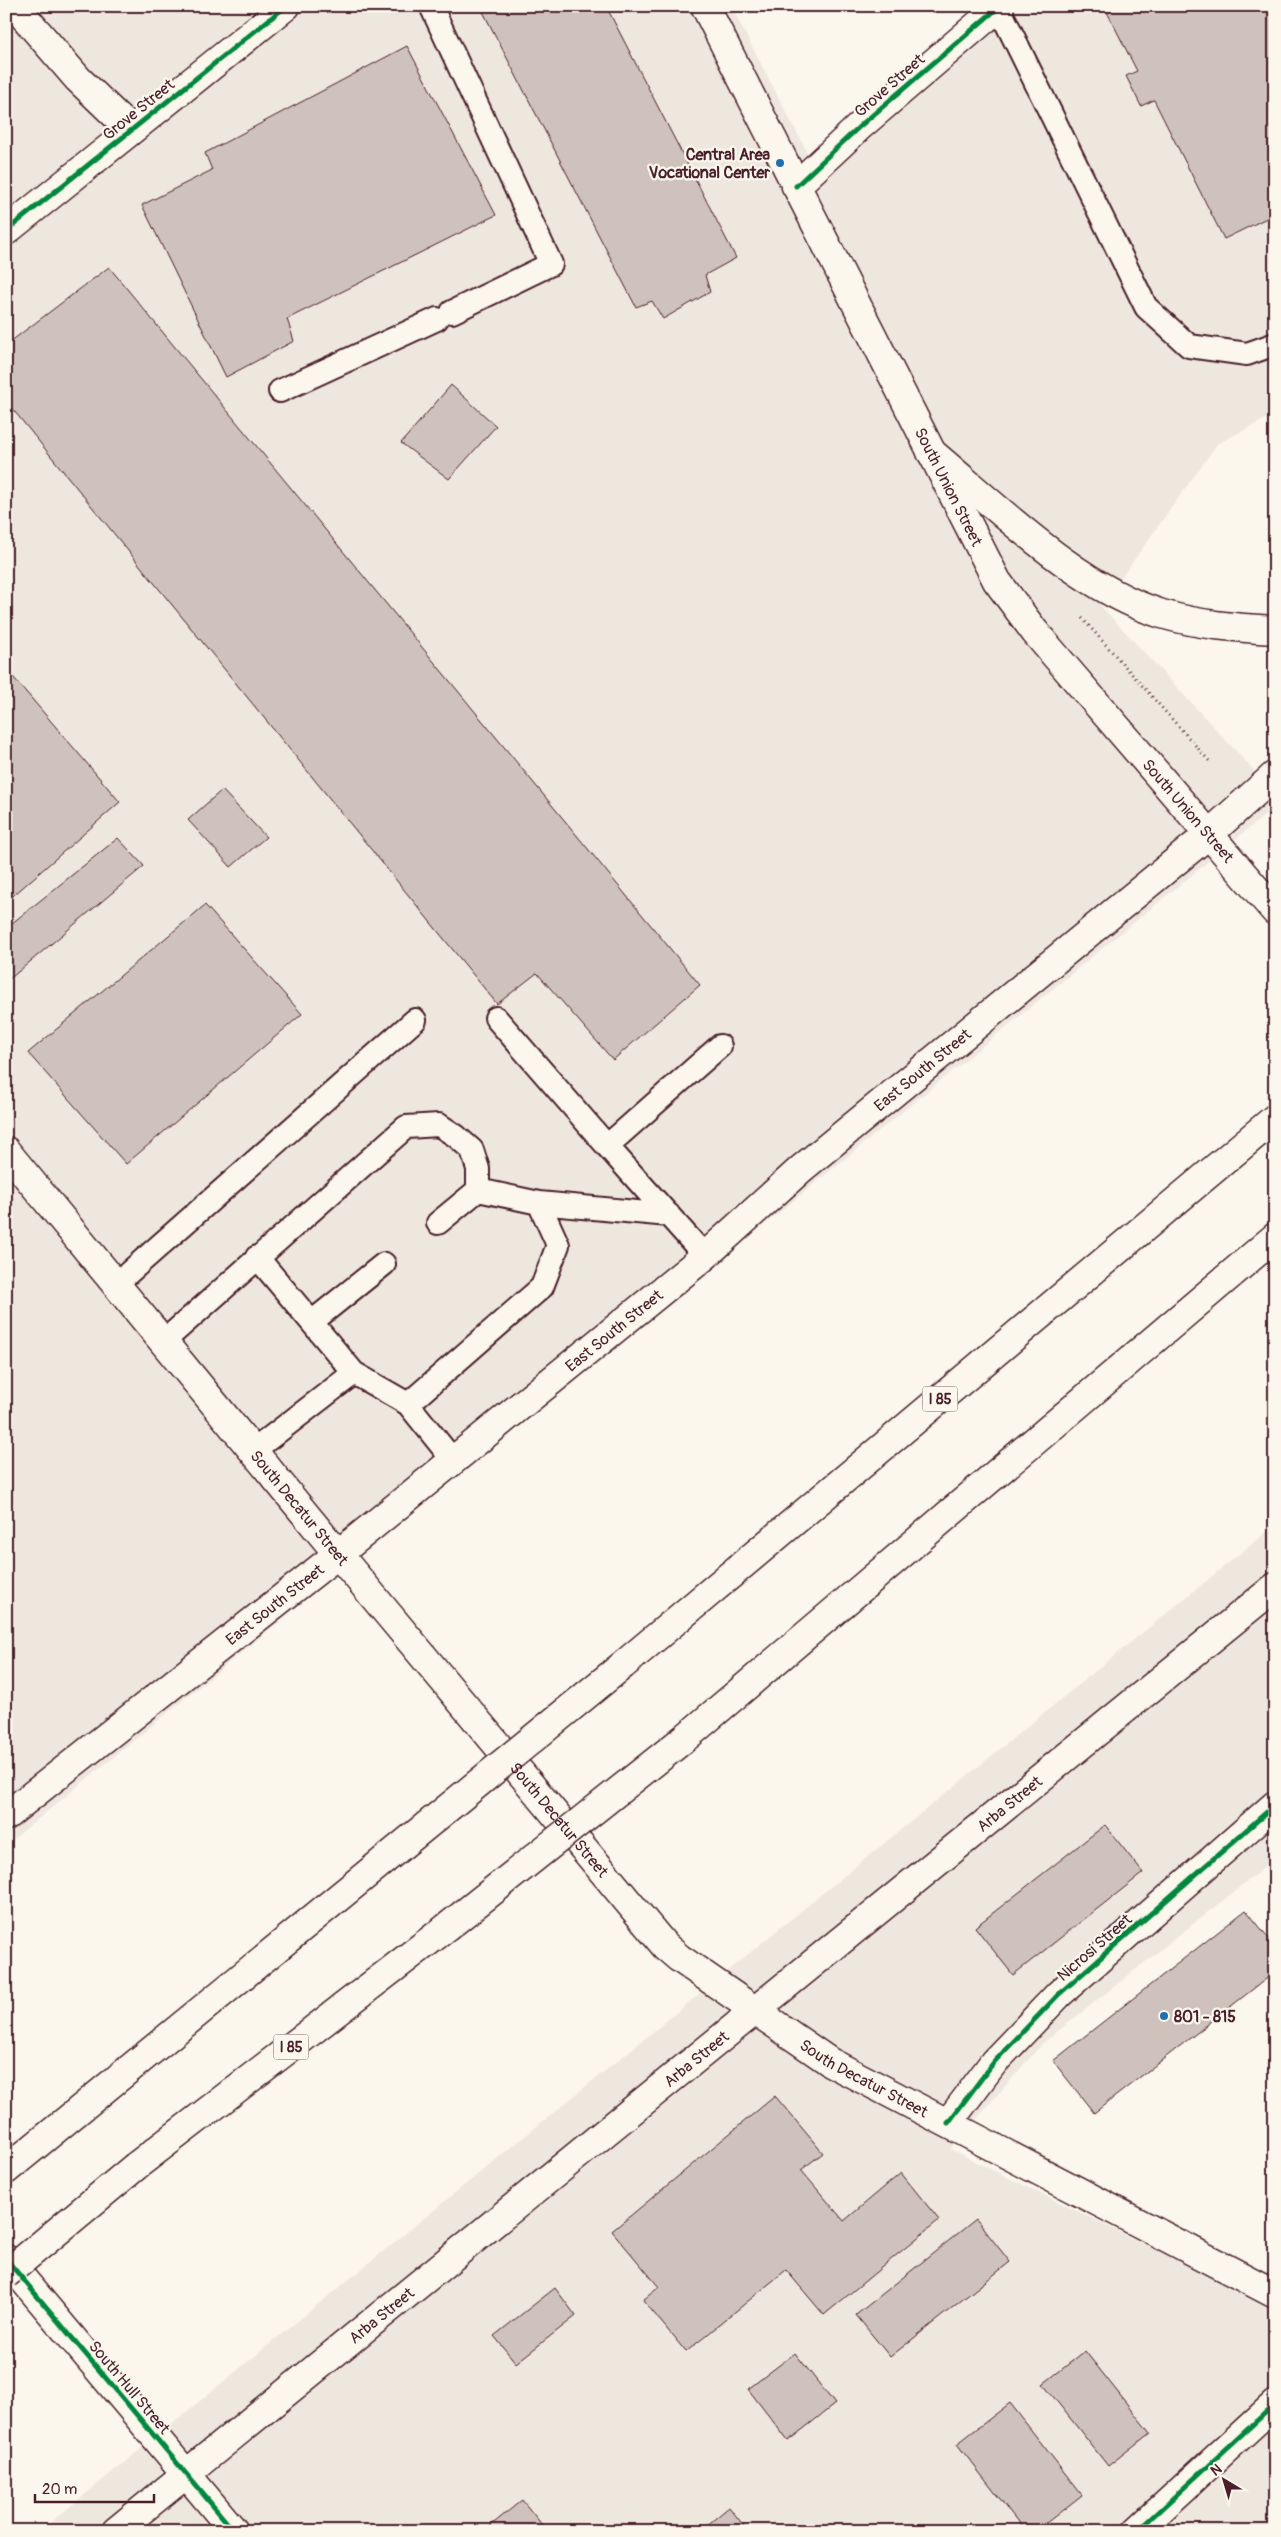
<svg xmlns="http://www.w3.org/2000/svg" width="1281" height="2537" viewBox="0 0 1281 2537" font-family="Pangolin,sans-serif">
  <rect width="100%" height="100%" fill="#fbf7ec"/>
  <filter id="ink" filterUnits="userSpaceOnUse"><feTurbulence type="fractalNoise" baseFrequency=".02" numOctaves="2"/><feDisplacementMap in="SourceGraphic" scale="10" xChannelSelector="R" yChannelSelector="G"/><feConvolveMatrix kernelMatrix="1 2 1 2 8 2 1 2 1" color-interpolation-filters="sRGB"/></filter>
  <g filter="url(#ink)">
    <path fill="#eee7de" d="M6,6H731L808,154L993,6H1275V414L1217,444L1101,606L1275,793V807L6,1845Z
      M1275,1525V1859L1043,2043L950,2149L1275,2308V2531H40Z"/>
    <path fill="#cfc2bc" stroke="#4a1f2b" d="M480,6H606L736,258L705,275L710,292L663,319L652,301L636,307Z
      M1104,6H1275V214L1224,239L1154,100L1141,106L1126,76L1137,71Z
      M407,46L496,215L287,319L294,341L226,377L142,205L212,170L205,153Z
      M109,267L700,985L613,1060L537,973L497,1004L6,401V345Z
      M451,385L496,426L449,479L401,443Z
      M8,671L120,802L6,902V672Z
      M222,790L266,837L231,867L188,820Z
      M118,838L144,866L6,982V928Z
      M205,905L302,1014L126,1164L28,1053Z
      M1105,1825L1143,1873L1013,1975L975,1927Z
      M1246,1910L1275,1946V1972L1094,2113L1053,2061Z
      M775,2096L823,2153L801,2170L844,2221L901,2173L939,2220L824,2315L786,2270L686,2352L643,2300L659,2287L612,2231Z
      M976,2219L1010,2262L890,2357L856,2315Z
      M555,2288L576,2316L516,2363L494,2336Z
      M1085,2351L1150,2433L1108,2466L1043,2384Z
      M795,2353L835,2404L788,2441L748,2389Z
      M1010,2403L1082,2495L1036,2531H1025L957,2444Z
      M522,2500L547,2531H484Z
      M729,2507L748,2531H700Z"/>
    <g fill="none" stroke-linecap="round" stroke-linejoin="round">
      <g stroke="#4a1f2b" stroke-width="26">
        <path id="service" d="M431,6L551,264L452,312
          M999,8L1146,307L1189,346L1247,354L1275,344
          M280,391L437,319
          M496,1018L607,1146
          M478,1190L539,1203L669,1215
          M705,1256L607,1146L720,1046
          M116,1284L415,1020
          M313,1321L384,1264
          M163,1342L406,1127L439,1125L456,1136L472,1150L478,1169V1190L438,1223
          M354,1373L408,1404
          M253,1451L354,1373L257,1257
          M452,1459L408,1404L542,1287L558,1245L539,1203"/>
      </g>
      <g stroke="#4a1f2b" stroke-width="31">
        <path id="minor" d="M15,6L78,79L131,130
          M796,186L860,126L1000,6
          M6,231L286,6
          M948,2123L994,2062L1059,1994L1275,1805
          M6,2259L234,2531
          M1137,2531L1275,2404"/>
      </g>
      <g stroke="#4a1f2b" stroke-width="31">
        <g id="secondary">
          <path id="s1" d="M705,6L997,581L1035,632L1275,911"/>
          <path id="s2" d="M6,1151L338,1554L665,1946L679,1958L830,2062L1275,2294"/>
          <path id="s3" d="M6,1816L338,1554L705,1256L801,1169L1209,834"/>
          <path id="s4" d="M116,2531L1275,1587"/>
        </g>
      </g>
      <g stroke="#4a1f2b" stroke-width="31">
        <path id="motorway" d="M931,452C997,507 1079,589 1162,614C1199,625 1237,628 1275,630
          M1209,834L1275,775
          M623,1665L1275,1118
          M685,1738L1275,1237
          M136,2166L446,1928
          M6,2170L383,1861"/>
      </g>
      <path stroke="#4a1f2b" stroke-width="3" stroke-dasharray="1 4" stroke-linecap="butt" d="M1082,618L1211,763"/>
      <use href="#service" stroke="#fbf7ec" stroke-width="22"/>
      <use href="#minor" stroke="#fbf7ec" stroke-width="28"/>
      <use href="#secondary" stroke="#fbf7ec" stroke-width="28"/>
      <use href="#motorway" stroke="#fbf7ec" stroke-width="28"/>
      <g stroke="#4a1f2b" stroke-width="31" stroke-linecap="butt">
        <path id="motorway-bridge" d="M383,1861L623,1665
          M446,1928L685,1738
          M6,2274L136,2166"/>
      </g>
      <use href="#motorway-bridge" stroke="#fbf7ec" stroke-width="28"/>
      <g stroke="#fbf7ec" stroke-width="8">
        <path id="cycleway" d="M796,186L860,126L1000,6
          M6,231L286,6
          M948,2123L994,2062L1059,1994L1275,1805
          M6,2259L234,2531
          M1137,2531L1275,2404"/>
      </g>
      <use href="#cycleway" stroke="#00873e" stroke-width="5"/>
    </g>
  </g>
  <g fill="#1f6fb2" stroke="#fbf7ec" stroke-width="2">
    <circle cx="780" cy="163" r="5"/>
    <circle cx="1164" cy="2016" r="5"/>
  </g>
  <g text-anchor="middle" stroke-width="4.5" stroke-linejoin="round" paint-order="stroke">
    <g fill="#fbf7ec" stroke="#7f6065" stroke-width="1">
      <rect x="922.5" y="1386.5" width="35" height="25" rx="4"/>
      <rect x="273.5" y="2034.5" width="35" height="25" rx="4"/>
    </g>
    <g font-size="15" font-weight="bold" fill="#4a1f2b">
      <text x="940" y="1404">I 85</text>
      <text x="291" y="2052">I 85</text>
    </g>
    <g font-size="16" fill="#4a1f2b" stroke="#fbf7ec">
      <text transform="translate(889 85) rotate(-41)" y="6">Grove Street</text>
      <text transform="translate(138 109) rotate(-39)" y="6">Grove Street</text>
      <text dy="6" stroke="none"><textPath href="#s1" startOffset="539">South Union Street</textPath></text>
      <text dy="6" stroke="none"><textPath href="#s1" startOffset="944">South Union Street</textPath></text>
      <text dy="6" stroke="none"><textPath href="#s3" startOffset="1182">East South Street</textPath></text>
      <text dy="6" stroke="none"><textPath href="#s3" startOffset="778">East South Street</textPath></text>
      <text dy="6" stroke="none"><textPath href="#s2" startOffset="462">South Decatur Street</textPath></text>
      <text dy="6" stroke="none"><textPath href="#s3" startOffset="342">East South Street</textPath></text>
      <text dy="6" stroke="none"><textPath href="#s4" startOffset="1152">Arba Street</textPath></text>
      <text dy="6" stroke="none"><textPath href="#s2" startOffset="868">South Decatur Street</textPath></text>
      <text transform="translate(1094 1947) rotate(-41)" y="6">Nicrosi Street</text>
      <text dy="6" stroke="none"><textPath href="#s4" startOffset="748">Arba Street</textPath></text>
      <text dy="6" stroke="none"><textPath href="#s2" startOffset="1272">South Decatur Street</textPath></text>
      <text dy="6" stroke="none"><textPath href="#s4" startOffset="342">Arba Street</textPath></text>
      <text transform="translate(130 2387) rotate(50)" y="6">South Hull Street</text>
    </g>
    <g font-size="16" font-weight="bold" fill="#4a1f2b" stroke="#fbf7ec" text-anchor="end">
      <text x="770" y="160">Central Area<tspan x="770" dy="18">Vocational Center</tspan></text>
      <text x="1174" y="2022" text-anchor="start">801 - 815</text>
    </g>
  </g>
  <rect width="1281" height="2537" fill="none" stroke="#fbf7ec" stroke-width="25"/>
  <rect x="12" y="12" width="1256" height="2512" fill="none" stroke="#4a1f2b" stroke-width="2" filter="url(#ink)"/>
  <g transform="translate(1224 2480) rotate(322)" stroke="#fbf7ec" stroke-width="4" paint-order="stroke">
  <path d="M0-4L9 19L0 12L-9 19Z" fill="#4a1f2b"/>
  <text y="-8" font-size="14" font-weight="bold" text-anchor="middle" fill="#4a1f2b">N</text>
  </g>
  <path d="M35 2494v8h119v-8" fill="none" stroke="#4a1f2b" stroke-width="2.5"/>
  <text x="42" y="2494" font-size="15" fill="#4a1f2b" stroke="#fbf7ec" stroke-width="4" paint-order="stroke">20 m</text>
</svg>
